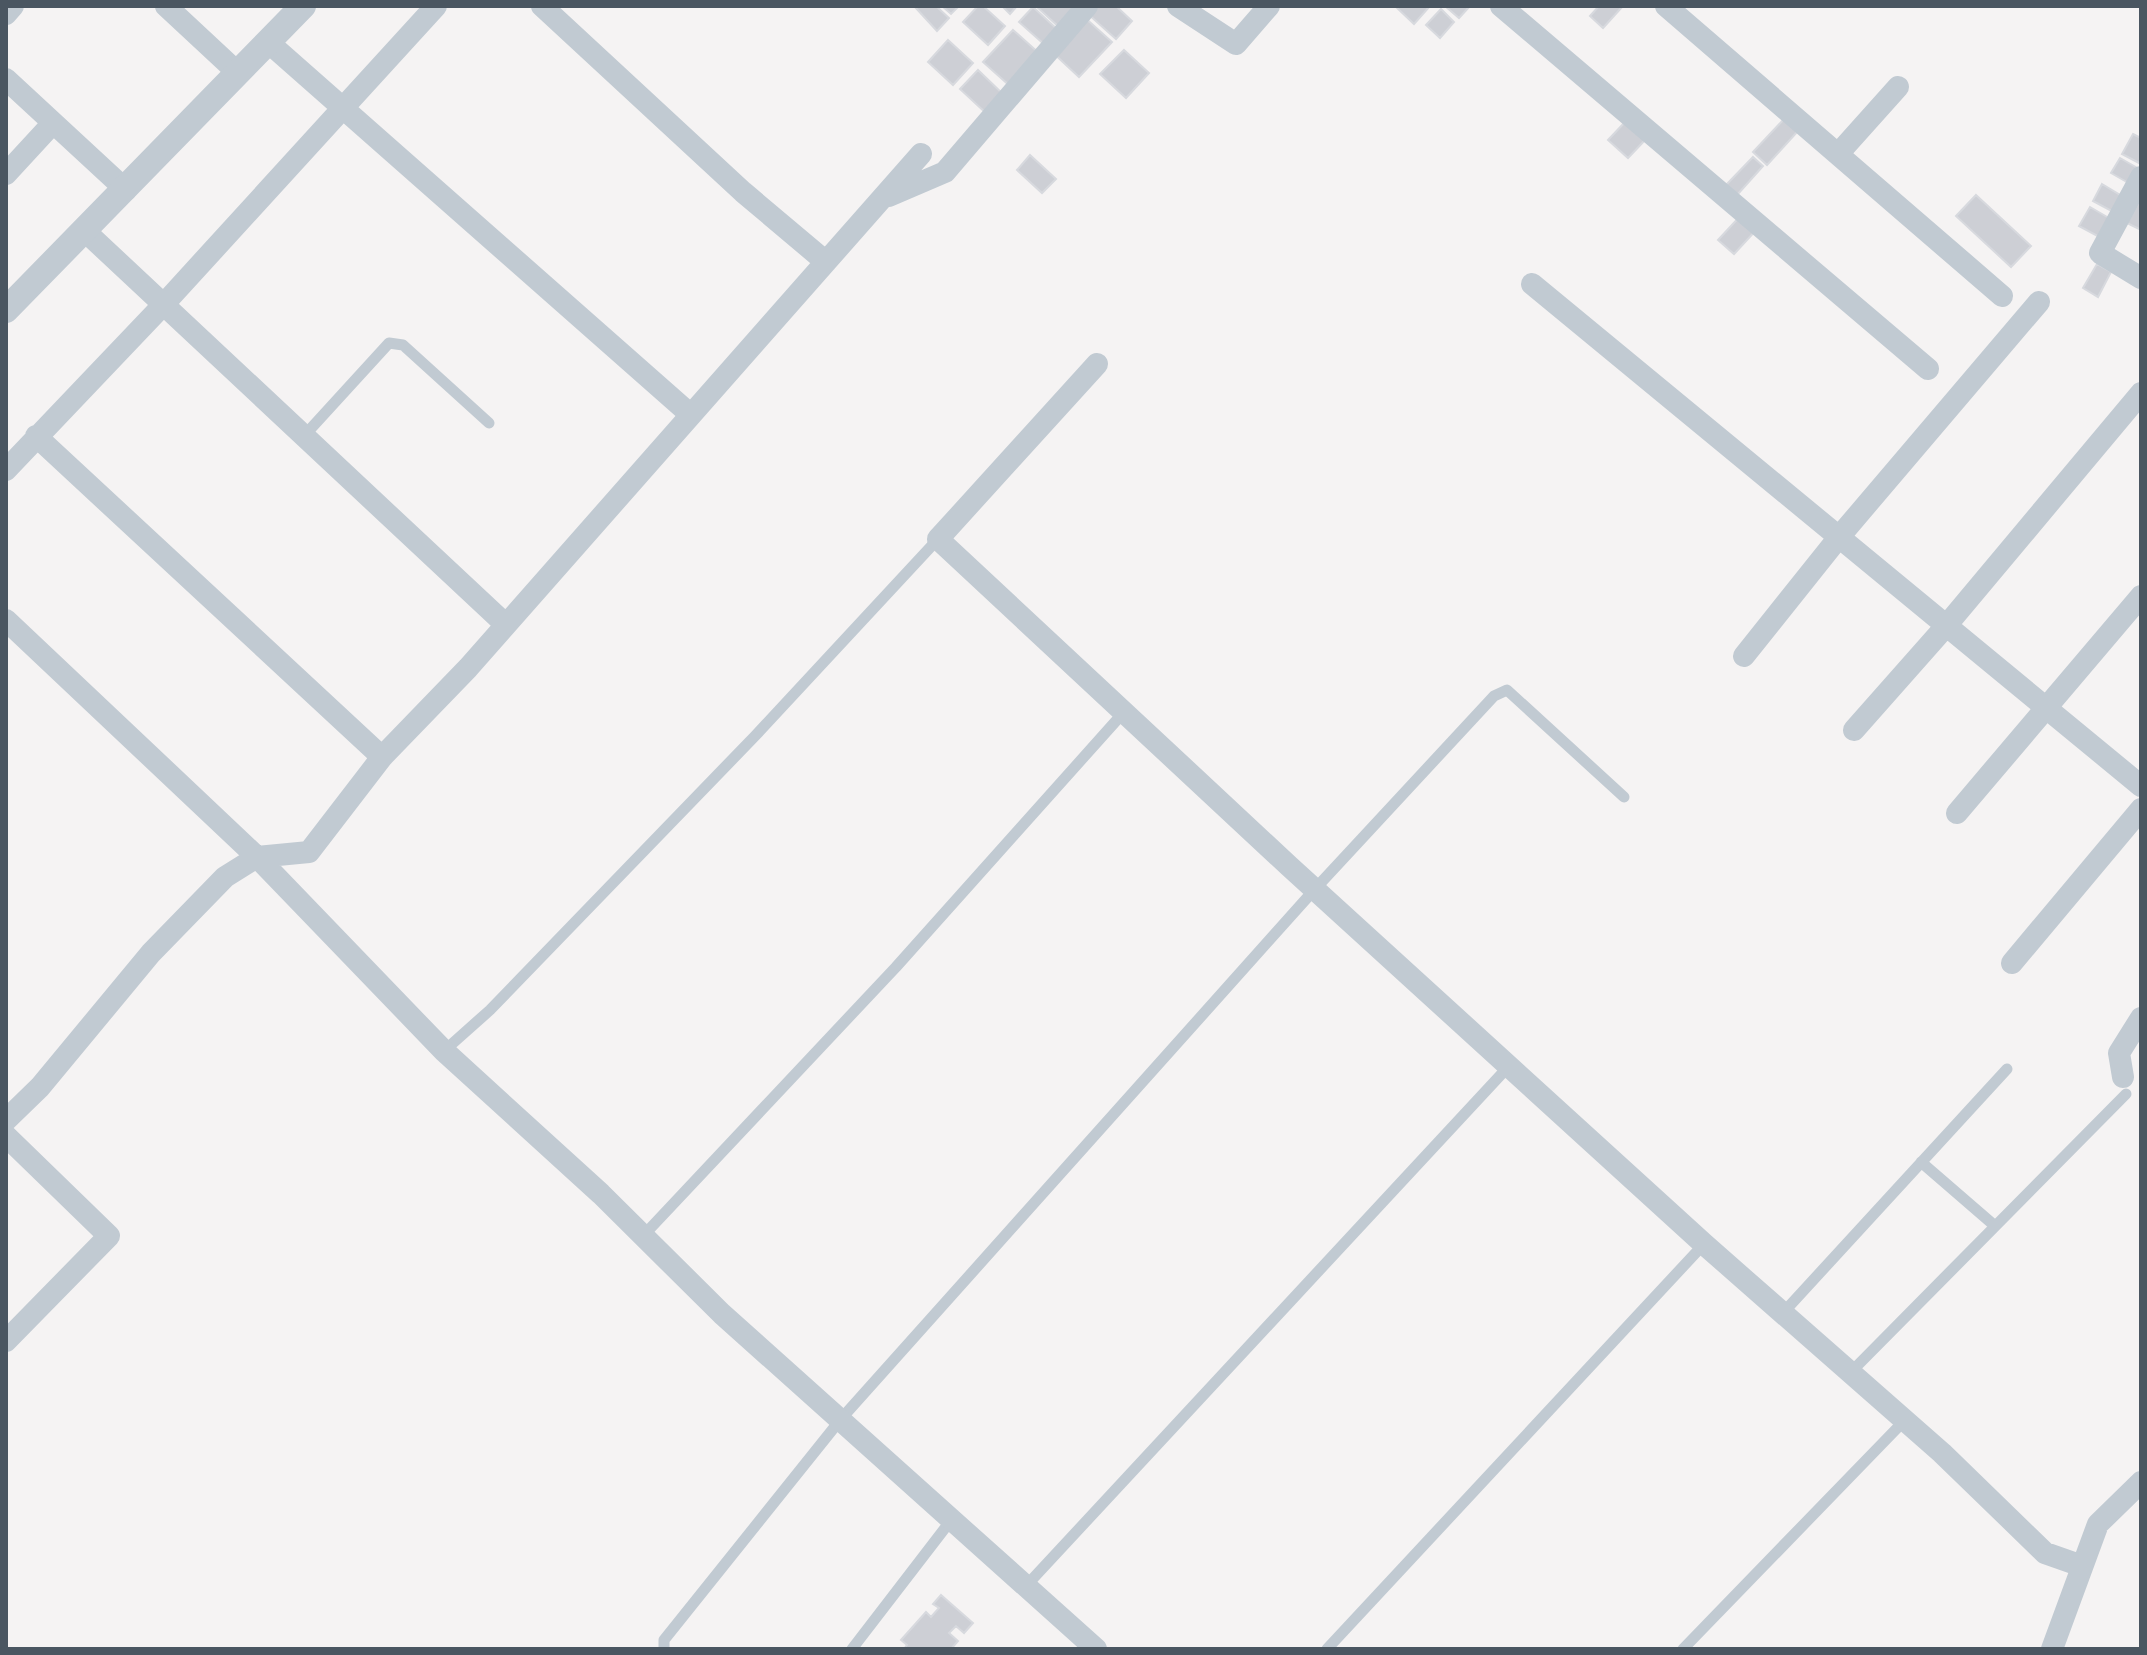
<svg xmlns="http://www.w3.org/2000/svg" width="2147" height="1655" viewBox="0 0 2147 1655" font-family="'Open Sans',sans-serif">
  <rect width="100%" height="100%" fill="#f5f3f3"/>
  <path fill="#cdcfd5" stroke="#d7d9de" stroke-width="2" d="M914,6H936L949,18L937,31Z
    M942,6H959L951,14Z
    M978,6H983L1005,26L988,45L963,22Z
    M1002,6H1017L1010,14Z
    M1036,6H1070L1075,10L1059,27Z
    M1095,6H1116L1132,21L1116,39L1088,14Z
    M1395,6H1430L1414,24Z
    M1445,6H1470L1459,18Z
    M1599,6H1623L1603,28L1590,16Z
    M1033,7L1058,30L1045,45L1019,22Z
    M1441,9L1454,22L1440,38L1426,25Z
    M1083,16L1112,42L1079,77L1051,51Z
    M1013,30L1040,54L1010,86L983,62Z
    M948,40L973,63L953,85L928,62Z
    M1124,50L1149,73L1126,98L1100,74Z
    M978,70L1004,95L987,114L960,89Z
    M1785,118L1798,131L1767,165L1753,152Z
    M1627,120L1647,138L1628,158L1608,140Z
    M2133,134L2141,138V164L2122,154Z
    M1030,155L1056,179L1042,193L1017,170Z
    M1753,157L1763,166L1737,195L1726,185Z
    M2120,158L2141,170L2132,185L2111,173Z
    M2102,184L2125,198L2117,214L2093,201Z
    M1976,195L2031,246L2011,267L1956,216Z
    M2139,202L2141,204V230L2127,223Z
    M2090,207L2114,221L2103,239L2079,226Z
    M1744,212L1759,227L1734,254L1718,240Z
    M2097,264L2111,272L2098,297L2083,288Z
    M941,1595L973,1623L964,1633L956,1626L949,1633L958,1641L951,1649H904L907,1645L901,1640L926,1612L931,1617L939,1608L933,1604Z"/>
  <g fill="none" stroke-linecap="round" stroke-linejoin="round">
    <path stroke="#c1cad2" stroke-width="11" d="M304,436L389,343L403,345L489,423
      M444,1051L490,1010L755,736L938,539
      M1921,1162L1995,1226
      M643,1236L896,967L1124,712
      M1782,1314L2007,1069
      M1850,1373L2126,1094
      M1026,1586L1509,1066
      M664,1649V1640L841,1419L1315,889L1494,696L1507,690L1624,797
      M852,1649L952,1519
      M1327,1649L1704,1244
      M1683,1649L1905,1420"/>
    <path stroke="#c1cad2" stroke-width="22" d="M166,6L238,73
      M542,6L743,192L826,262
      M1178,6L1236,44L1269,6
      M1501,6L1928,369
      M1666,6L2002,296
      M6,14L13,6
      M268,42L691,415
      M6,79L126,190
      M1838,154L1898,87
      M6,174L53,123
      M2141,177L2100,253L2141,278
      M889,196L945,172L1087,6
      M86,232L505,624
      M1532,284L2141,786
      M1097,364L938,539L1289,866L1704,1244L1942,1453L2045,1553L2082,1566
      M36,436L382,757
      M6,470L164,304L436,6
      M6,620L257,857L444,1051L601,1194L722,1314L1096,1649
      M1744,656L1839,537L2039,302
      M1854,730L1946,626L2141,393
      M1957,813L2141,596
      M2012,963L2141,809
      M2123,1077L2119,1053L2141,1018
      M6,1120L40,1087L151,953L225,877L257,857L309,852L382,757L468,668L921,154
      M6,1136L109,1236L6,1341
      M2052,1649L2098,1524L2141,1482"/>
    <path stroke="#c1cad2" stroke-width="26" d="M6,310L303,6"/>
  </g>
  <rect width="2147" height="1655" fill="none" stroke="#4a5661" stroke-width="16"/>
</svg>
